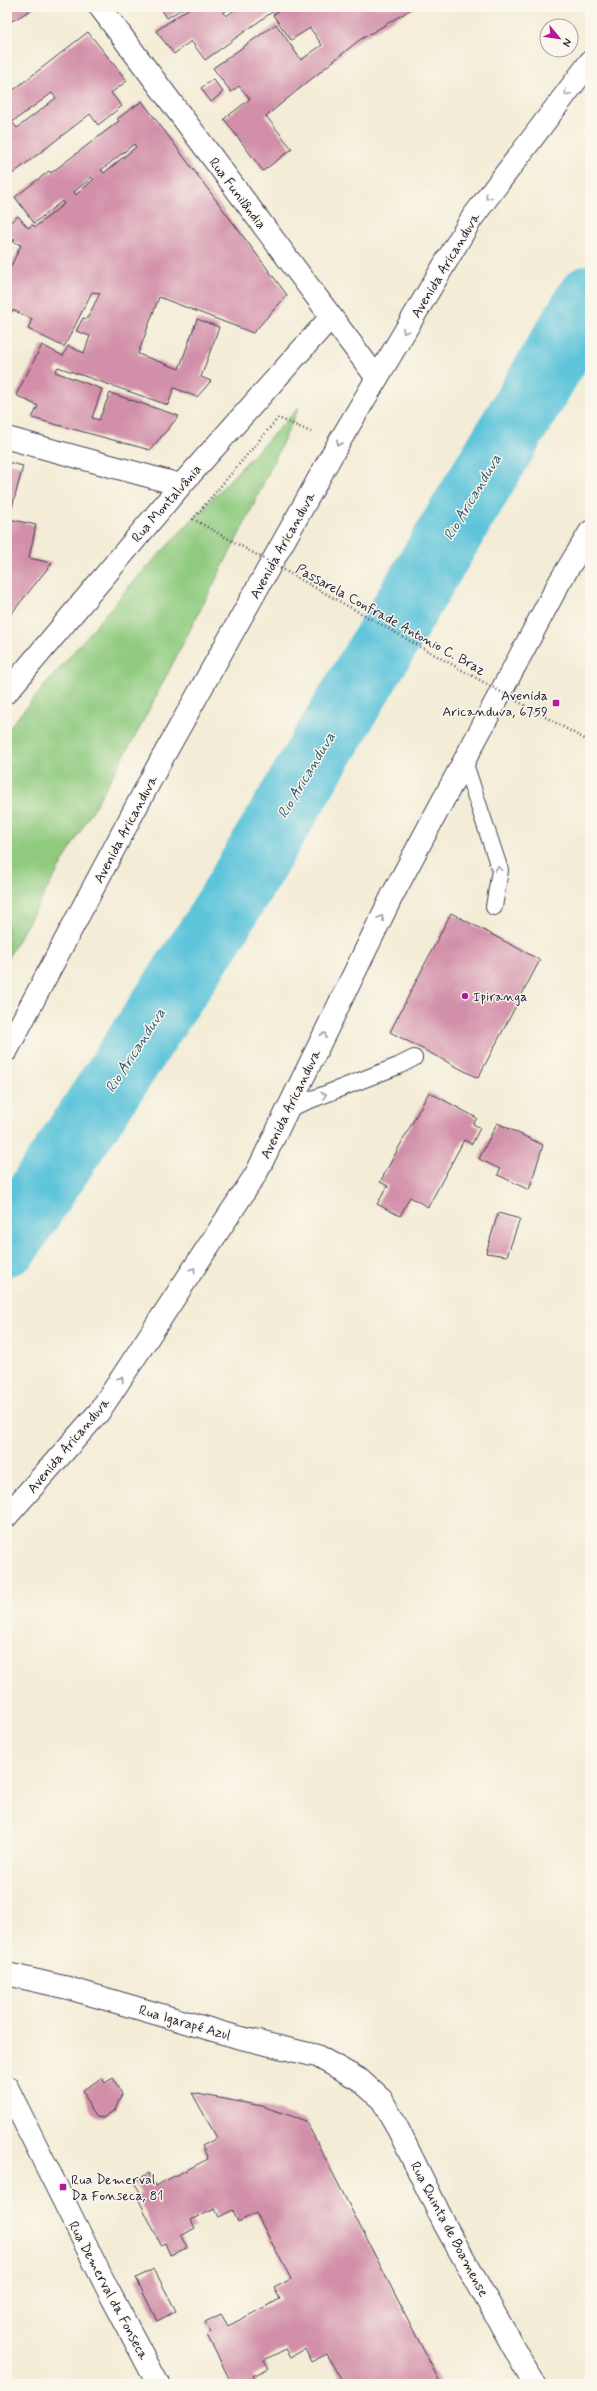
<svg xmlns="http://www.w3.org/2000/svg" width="597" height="2391" viewBox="0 0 597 2391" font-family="Mynerve,sans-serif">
  <rect width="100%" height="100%" fill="#fbf7ec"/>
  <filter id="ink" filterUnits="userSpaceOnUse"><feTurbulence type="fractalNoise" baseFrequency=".025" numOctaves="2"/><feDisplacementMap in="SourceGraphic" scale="8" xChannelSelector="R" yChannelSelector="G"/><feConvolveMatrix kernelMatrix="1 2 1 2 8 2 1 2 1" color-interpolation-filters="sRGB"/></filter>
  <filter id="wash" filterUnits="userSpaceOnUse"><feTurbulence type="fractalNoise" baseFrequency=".012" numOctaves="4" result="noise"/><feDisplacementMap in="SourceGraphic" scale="16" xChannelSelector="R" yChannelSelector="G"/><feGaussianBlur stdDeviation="0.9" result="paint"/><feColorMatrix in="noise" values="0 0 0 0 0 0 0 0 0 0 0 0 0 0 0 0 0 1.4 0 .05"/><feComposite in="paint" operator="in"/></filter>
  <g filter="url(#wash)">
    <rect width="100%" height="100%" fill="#f3ecd6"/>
    <path fill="#8fca7f" stroke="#58765d" d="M299,407L247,519L137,733L7,959V730L132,583Z"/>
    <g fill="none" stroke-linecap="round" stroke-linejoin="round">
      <path stroke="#5dc4da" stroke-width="66" d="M7,1243L213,931L590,298"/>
    </g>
    <g id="blocks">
      <path fill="#d28fa9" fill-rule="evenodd" d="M7,7H36L7,24Z
        M160,7H185L167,18Z
        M191,7H231L223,13L226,16L239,7H279L205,60L191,41L174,54L156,31Z
        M285,7H415L358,41L266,116L292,149L263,171L224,119L250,99L239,86L231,92L213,68L276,24L301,60L322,45L310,28L291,40L273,15Z
        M88,32L127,81L111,93L122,106L98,125L90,114L11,175L7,169V95ZM52,93L56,98L17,128L12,122Z
        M213,79L223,92L211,102L201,88Z
        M142,101L287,295L253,333L159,297L138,354L179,369L197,319L219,327L201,377L211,381L197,397L174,388L168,405L58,367L55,372L102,389L92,418L99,420L110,393L179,416L150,450L32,418L38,406L16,395L42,345L63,356L68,346L84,353L90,336L76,331L83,318L87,319L100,293L92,292L64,347L28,329L32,319L13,310L7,321V274L21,245L12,241L15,239L7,230V225L18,216L28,228L33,225L35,227L64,204L62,201L34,223L15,197L49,171L51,173L119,121L117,119ZM134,144L136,147L104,173L101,170ZM92,177L94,179L76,195L74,192Z
        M7,462L23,466L9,519L36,525L29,558L52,563L7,619Z
        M451,913L540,960L478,1078L390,1032Z
        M429,1092L477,1118L473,1124L480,1128L472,1144L464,1140L428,1207L410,1197L400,1216L377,1204L388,1186L380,1182Z
        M497,1123L543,1145L529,1190L498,1175L500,1169L479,1159Z
        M498,1213L520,1219L507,1256L486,1253Z
        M102,2078L105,2083L113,2078L122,2094L115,2110L103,2118L97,2117L91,2111L83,2090Z
        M192,2093L262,2106L306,2121L441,2384H344L327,2354L311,2362L305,2349L291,2357L286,2349L264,2360L269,2368L253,2376L257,2384H232L207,2335L211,2333L205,2322L221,2314L228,2326L280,2299L274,2288L291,2279L256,2213L238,2222L233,2210L219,2217L215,2209L191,2220L195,2228L181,2236L187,2248L170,2255L165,2243L161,2245L137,2196L141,2194L134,2182L149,2173L155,2186L208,2159L202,2146L217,2138Z
        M154,2269L176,2311L157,2321L136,2278Z"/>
    </g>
  </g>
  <g filter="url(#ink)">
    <use href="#blocks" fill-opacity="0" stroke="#414052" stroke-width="1"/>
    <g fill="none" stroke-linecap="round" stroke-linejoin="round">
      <g stroke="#414052" stroke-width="18">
        <path id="service" d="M464,761L500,870L494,907
          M287,1109L398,1066L414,1058"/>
      </g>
      <g stroke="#414052" stroke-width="24">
        <path id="minor" d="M100,7L377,378
          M7,438L181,485
          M7,692L181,485L330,318
          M7,1974L68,1988L237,2037L317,2056L360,2080L382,2100L396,2125L445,2225L534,2384
          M7,2087L108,2290L158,2384"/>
      </g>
      <g stroke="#414052" stroke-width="24">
        <path id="trunk" d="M7,1050L159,764L338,444L472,218L590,62
          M7,1516L99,1412L256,1174L392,896L559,583L590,532"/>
      </g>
      <path stroke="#414052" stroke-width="2.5" stroke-dasharray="1 3" stroke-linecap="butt" d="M281,419L311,432"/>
      <use href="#service" stroke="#fff" stroke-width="16"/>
      <use href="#minor" stroke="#fff" stroke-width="22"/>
      <use href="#trunk" stroke="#fff" stroke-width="22"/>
      <path stroke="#414052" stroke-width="2.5" stroke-dasharray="1 3" stroke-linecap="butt" d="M278,418L193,519L590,742"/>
    </g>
    <defs><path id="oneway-chevron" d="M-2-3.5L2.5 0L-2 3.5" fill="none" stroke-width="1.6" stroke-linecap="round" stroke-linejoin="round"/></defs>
    <g stroke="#9c9ca7">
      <use href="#oneway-chevron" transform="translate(567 93) rotate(127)"/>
      <use href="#oneway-chevron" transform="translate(488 197) rotate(127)"/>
      <use href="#oneway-chevron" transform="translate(405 331) rotate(121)"/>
      <use href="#oneway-chevron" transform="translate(339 443) rotate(120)"/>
      <use href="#oneway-chevron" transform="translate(498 869) rotate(-98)"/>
      <use href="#oneway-chevron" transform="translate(381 918) rotate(-64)"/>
      <use href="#oneway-chevron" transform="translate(324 1035) rotate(-64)"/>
      <use href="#oneway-chevron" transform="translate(324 1095) rotate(-21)"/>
      <use href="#oneway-chevron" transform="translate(193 1270) rotate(-57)"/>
      <use href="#oneway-chevron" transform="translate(121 1379) rotate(-57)"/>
    </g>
  </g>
  <g fill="#b5179e" stroke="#fbf7ec" stroke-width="1.5">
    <rect x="552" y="699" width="8" height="8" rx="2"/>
    <circle cx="465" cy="996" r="4"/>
    <rect x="59" y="2183" width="8" height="8" rx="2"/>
  </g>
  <g text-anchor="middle" stroke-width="3" stroke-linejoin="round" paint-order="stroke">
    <g font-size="14" fill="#22223b" stroke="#fbf7ec">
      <text transform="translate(238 193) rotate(53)" y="5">Rua Funilândia</text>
      <text transform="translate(445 265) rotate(-59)" y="5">Avenida Aricanduva</text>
      <text transform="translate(166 503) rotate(-49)" y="5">Rua Montalvânia</text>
      <text transform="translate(282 545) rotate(-61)" y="5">Avenida Aricanduva</text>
      <text transform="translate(391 619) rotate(29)" y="5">Passarela Confrade Antonio C. Braz</text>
      <text transform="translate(125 829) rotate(-62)" y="5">Avenida Aricanduva</text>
      <text transform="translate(290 1104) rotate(-64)" y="5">Avenida Aricanduva</text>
      <text transform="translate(68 1445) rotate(-50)" y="5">Avenida Aricanduva</text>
      <text transform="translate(185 2022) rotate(16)" y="5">Rua Igarapé Azul</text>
      <text transform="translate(450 2229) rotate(62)" y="5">Rua Quinta de Boamense</text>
      <text transform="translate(109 2290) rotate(62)" y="5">Rua Demerval da Fonseca</text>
    </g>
    <g font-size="14" fill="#22223b" stroke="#fbf7ec" text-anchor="start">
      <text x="548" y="700" text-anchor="end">Avenida<tspan x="548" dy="16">Aricanduva, 6759</tspan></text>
      <text x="473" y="1001">Ipiranga</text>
      <text x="71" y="2184">Rua Demerval<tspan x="71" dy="16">Da Fonseca, 81</tspan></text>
    </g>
    <g font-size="15" font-style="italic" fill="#375b73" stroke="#fbf7ec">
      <text transform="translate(472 497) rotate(-59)" y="5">Rio Aricanduva</text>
      <text transform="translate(306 775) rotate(-59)" y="5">Rio Aricanduva</text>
      <text transform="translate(135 1050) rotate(-57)" y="5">Rio Aricanduva</text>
    </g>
  </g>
  <rect width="597" height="2391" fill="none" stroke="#fbf7ec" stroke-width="24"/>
  <g transform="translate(559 38) rotate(119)"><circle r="19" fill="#fbf7ec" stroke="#a4a2a5"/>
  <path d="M0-3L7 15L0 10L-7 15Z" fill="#b5179e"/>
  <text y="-6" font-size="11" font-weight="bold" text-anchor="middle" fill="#22223b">N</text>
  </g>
</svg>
